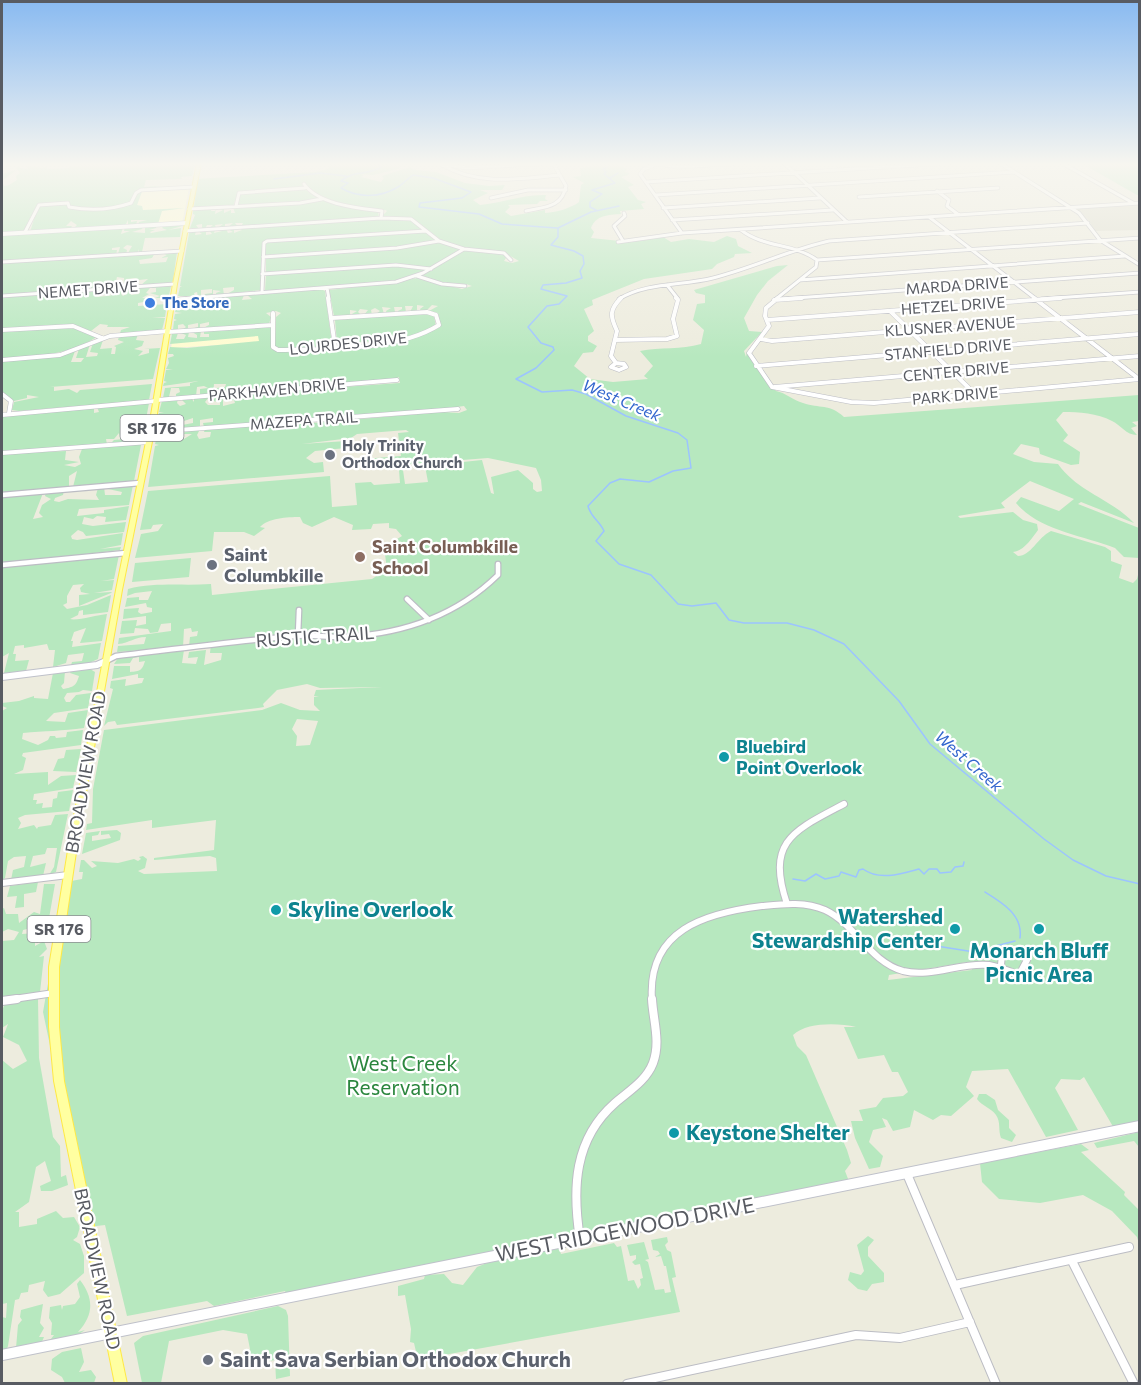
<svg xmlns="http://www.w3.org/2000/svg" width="1141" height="1385" viewBox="0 0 1141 1385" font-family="Commissioner,sans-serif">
  <rect width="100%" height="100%" fill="#edecde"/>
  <path fill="#fffcd1" d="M189,188L182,224L155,225L135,211L142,191Z
    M267,335V342L171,348L172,342Z"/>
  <path fill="#dcdccd" d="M1139,204V230L1095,231L1089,221L1074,208Z"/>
  <path fill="#b7e8bf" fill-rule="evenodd" d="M84,163L115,165L195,163L192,176L181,177L182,179L146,180L144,187L161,186L143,189L137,205L142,206L143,210L185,208L162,211L158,224L138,225L139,222L147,220H131V222L137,221L136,225L128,226V220L125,226L73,229L77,225L71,221L66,226H72L70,229L123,227L121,234L130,231H124L125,227L143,226L142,229L132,232L145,233V226L157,225L156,228L149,230H155L150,232L151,233L167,230L162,228L165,225L182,224V226L168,230L181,228L180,237L145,238L142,252L139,253V249L138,252L128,253L132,246L127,245L123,248L127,250L126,254H118L120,247L112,248V250H117L116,255L2,262V234L30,232L35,216H31L24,231L2,233V174L16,170L2,181L4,186L9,185L17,180L16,176L20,173L16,167L28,169L26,166C34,166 39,169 47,167V169L69,168L70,166L83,167L79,165Z
    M329,163H436L404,165L398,169L373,175L362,174L363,176L361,177L381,182L384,178L382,176L410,167L415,170L436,172L465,183L489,186L505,185L502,190H480L488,193L473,200L480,205C503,203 524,194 546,195L545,199L548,201H540L537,204L508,205L510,207L505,212L511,216L545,210V213C558,212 571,208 579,202L581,185L584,183L573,177L581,176L580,168L593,167L591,163H612L627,169L625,172L629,173L628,175L621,177L634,185L628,187L638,200L646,202L641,204L644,209L620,211L621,214C608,215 596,215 591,228L594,232L591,238L630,242L663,237L671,242L689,239L714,242L727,236L736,239L738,246L752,253L735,254L734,257L717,264L712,269L644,279L592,300L593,305L584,309L594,331L588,336V341L597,346L593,352L583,353L574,366L590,379L613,382L648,379L644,376L653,366L640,351C660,347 681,350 701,344L704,330L693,320L697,304L705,303V295L696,293L694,290L777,266L788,265L768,281L757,295L744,318L749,331L762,332L744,351L746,357L747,351L776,391C786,393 793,400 803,403C820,409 829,403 844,417L1139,395V421L1132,422L1137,426L1131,428L1137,435C1126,435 1121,425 1112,421C1097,413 1079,412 1063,412L1056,420L1068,435L1063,441L1080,452L1079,464L1071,465L1040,454L1039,448L1021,444L1013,454L1034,462L1058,464C1079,493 1110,498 1134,523L1081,502L1078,504L1139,528V558L1124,557L1115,548C1082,535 1040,531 1016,503L1021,497L1059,511L1074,499L1030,481L1001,503L1005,508L958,516L960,518L1013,512L1023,520L1037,524L1038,530C1032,538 1024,551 1013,552L1018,556C1031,556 1037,538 1051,531L1105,547L1111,551V561L1122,565L1119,578L1133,583L1137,579L1139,571V1125L1115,1130L1084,1077L1080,1080L1061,1079L1055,1088L1078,1130L1046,1137L1008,1069L972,1071L966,1087L974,1096L951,1116L941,1115L933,1120L914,1110L910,1127L893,1131L887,1120L882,1118L886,1127L873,1130L869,1142L883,1156L880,1167L869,1169L855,1138L851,1121H863L859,1110L876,1107L883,1098L903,1096L908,1092L898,1072H892L884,1055L858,1059L844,1027H856C838,1023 807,1022 793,1035L797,1046L806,1055L847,1150L851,1163L845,1171L850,1184L288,1297L285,1291L214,1306L207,1301L127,1316L105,1225L88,1227L43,1012L66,882L82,879L83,872H79L81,860H84L92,868L97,866L91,861L118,863L134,859L138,861L141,859L139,857L143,856L147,859L145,868L138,871L144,874L217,871L216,858L210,856L154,860V858L214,850L216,820L152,828V820L86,830L87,824L92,823L93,789L104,730L262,710L281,703L300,710L320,711L314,705V697L319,696H314L316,690L382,687L320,688L307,684L277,690L263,704L264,707L258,708L117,725L115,721L108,722L104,726L113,689L110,688L111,681L126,679L125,686L142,683L144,678H138V674L112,679L114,666H130V672C140,671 142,671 145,661L139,662V657L133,658L130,663L114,664L118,658L184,650L182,663L196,664L198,657L188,658L189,652L206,650L204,665L221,660L222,653H210L211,644L189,646L190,637L197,636L198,631L192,632L191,628L184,629L183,647L117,652L118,646L144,644L146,637C134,637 130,643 118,644L119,638L171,631V623L161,624L158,632L150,633L148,629L135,628L134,633L120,634L122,621L137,620L136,626L146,624V616L123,619L124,609L139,608L138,612L141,614L152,612V608L147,607L146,603L125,607L127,598L139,597V600H148L152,591L135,593L127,596L128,589C155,582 183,586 211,584L212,595L372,579L387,569L384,547L402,536L396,529L389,528V523L373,524L371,529L352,530L353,525L334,517L312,527L303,523L300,517C287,517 268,518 260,527L265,528L254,536L244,532H214L212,551L135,558L141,534L158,531L163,524L153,525L151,529L140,530L148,491L330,476L332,507L357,505L355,483L371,482L374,485L400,483L399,470H403L405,484L428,482L425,466L482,460L491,493L494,494L491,477L518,470L533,483V489L537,492L542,491L541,480L536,468L488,458L372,467V464H363V459L401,456L398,433L409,432L406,430L357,434L351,438L302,444L346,441V448L315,451L306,458L314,463L323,462L324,472L148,487L155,446L159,445L155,444L158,433L164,432L162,440L168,441L174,438V435L167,436L168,432L181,431L179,437L184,439L192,434H184L185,431L200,429L197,435L199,439L210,437L211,432H204L205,429L301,424L442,412L459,413L467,410L464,406L449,408L204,427L203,423L213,422V418L200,420V427L182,429V425L193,423V418L178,423V429H169L171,425L176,424V420L166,422V429L158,428L161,418L158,417L159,413L164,412H159L162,401L178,399L177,403L180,406L186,404L182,400L192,399L194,402V399L209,397L205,402L208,405H220V402L213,401L212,397L223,396V406L235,403L234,400L226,401L227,395L400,383L399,377L395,379L217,393V388L225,387L226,384H214L213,394L200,395V389L208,388L204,386L197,387L196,396L176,397V394L180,392L179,388H171L169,397L163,398L165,388L190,386V383L198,381L163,386L164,383L167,382L164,381L166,370L173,369H166L169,363L168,358L174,356L173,354H168L170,347L187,348L259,341L258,336L170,344L172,334L178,333L176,339H184L186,335L181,333L189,332L188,337L197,338V335L192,332L201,331L200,337H209V334H204V331L268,326L271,328V349L282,351L404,341L440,327L438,313L429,311L438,306L432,305L426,311H421L420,309L424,306L417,305V311L410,312L413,306H405L406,312L398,313V311L402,309V307H394L395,312L387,314L386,311L391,308L382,307L384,314H376L380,311L375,308L371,310L372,315H364L368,310L360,309L358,312L361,315L353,316L352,314L357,311L350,310V315L334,316L329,290L392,283L417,278L462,289L472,286L466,284L443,283L420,276L436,267L413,276L385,283L265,291L266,275L398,266L420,267L400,264L266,273V258L389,250L438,242L463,250L503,254L506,258L504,261L512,263L519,261L503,252L463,248L441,240L414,219L384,217L382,216L387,211L385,210C363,209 319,202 305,183L302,184L303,188L238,193L233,206L194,207L196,191H193L195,179L315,172L329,169ZM297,719L318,721L310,745L296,746L297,736L292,729ZM968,962L972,970L888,980L889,975Z
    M1081,163H1139V195H1137Z
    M304,189L320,198L378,212L379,217L241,227L243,223H235L238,227H228L233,223L225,224V227L218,228L223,224L215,225L216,228L208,229L213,225H207L205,229H202V224L196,225L199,229L190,228L195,215L193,214V210L212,208L211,211H215L216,208L215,214L223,210L218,208H224V213L231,210V213H235L233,207L238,205V194Z
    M391,218L411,220L422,230L264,242L260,290L227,294L234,290V287L223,288L224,295H216V293L221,291L213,290V296H205V294L212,293V289L201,290V296L198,297L197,292L194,293L195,296H178L180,287L182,286H180L189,233L196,231L195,235L202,234L198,231L206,230V235L212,234L209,230H215L214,233L222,231L217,230L226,229L228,233L233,232L228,229L234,228V233L242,230L239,228Z
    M425,232L436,241L405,247L265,255V244L268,242Z
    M177,252L173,281L169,284L141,285L148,279L139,280L138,285L130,286L132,283L130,282L137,278L126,279L127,285L125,287L124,278L117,277L116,281L123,282L122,286L105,287L108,282L103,288L2,295V263L155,253L152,258L139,260L140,264L166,262L168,257L161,258L167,255L161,253Z
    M171,286L168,300L160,301L164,300L163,298H155L160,296L150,293L156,292V288H150L146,293L149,294L142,298H152L154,300L138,303V306L167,304L165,317L152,318H165L162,330L138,334L136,340L144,341L142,346L134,349L143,351L138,356L149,353V349H144L160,348L153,379L50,387H54V391L69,389L77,393L80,390L152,384L149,400L19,411L12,410L14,402L39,397L27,395V398L14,401L2,393V361L75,351L71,362H81L84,358H76L79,349L90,344L86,357L97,356L98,353L90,352L93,343L103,340L100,349L112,348L111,354H115L116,347L114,346L124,342L118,340L121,330L130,327H107L108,325L100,324L91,331L67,325L2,329V296L99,290L96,297L107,296L101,293L102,290H110L108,296L118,294L112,293L113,289L122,288L121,294L123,296L128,293L124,292L125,288H133L131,295L139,294L140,292L134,290L137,287Z
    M321,289L325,291L332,344L328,346L282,349L275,347L276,317L281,313L276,311L266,313L271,317L269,324L203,328L209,325V322L200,324V329H191L198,327V323L188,325V330L181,331L186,327L183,324L178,325V330H173L174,321L177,320L174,319L175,314L182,313L175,312L179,301L244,295L242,300L252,299L247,295Z
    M422,313L434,316L436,327L400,340L337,343L335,320Z
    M73,327L95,336V338C66,356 34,356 2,359V331Z
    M149,403L142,441L111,443L114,440L124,439L120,438L119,433L114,439H106L107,445L2,452V416L94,407V413L99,412L97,407Z
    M135,444L141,445L134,481L73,487L77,471L69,476V487L2,494V454L66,451L65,460L79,462L64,465L75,467L81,464L79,457L82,449Z
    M133,485L129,505L79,509L77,516L104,513V510L129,506L126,520L105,522L106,517L97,516L93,519L84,517L82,524L93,526L126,522L124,532L86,536L83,532L78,530L71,536L72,539L77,540L123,533L121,545L100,549L121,547L120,550L2,564V496L43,493L33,519L43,517L39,513L42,505L51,499L45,496L46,492L64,490L63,495L55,498L54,501L59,502L68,499L99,500L96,495L98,488L104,487L105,495H121L122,492L108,489L109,487Z
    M119,555L114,579L101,581L114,580L112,590L94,593L112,592L111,593L79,606V595L90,594L81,592L80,588L84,584L73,585L67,596V603L63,605L67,609L87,605L111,595L108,612L83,615V610L79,611L78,615L70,619C77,621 97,615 107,614L102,641L80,643L86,628L74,632L71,641H73L72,647L101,643L98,659L89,663L71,665L72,662L82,661L84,653L68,655L66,663L53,667L55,650H49L47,644L24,648V645L15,646L13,654H16L15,661L29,660L26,671L4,673L9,653L2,657V567Z
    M191,558L189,577L132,582L135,563Z
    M90,669L95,672L92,691L83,690L79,692L67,693L64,698L66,702H70L76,695L91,693L88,708L54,713L46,721L65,722L68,713L88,710L84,728C63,731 44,731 23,733L22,739L38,745L48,740L50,736H55L56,738L66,737L67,732L83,730L81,745L23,753L22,756L26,758L23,770L14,774L48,772V785L61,776L76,775L73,788L34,794L33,800H37L36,804L43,803L42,808L52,807L53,799L57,798L58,792L73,790L69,811L25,815L18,818L21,823L18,829L34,825L37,829L38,827L51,825L55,815L68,814L56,872L49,875L54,867L57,848H47L45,854L33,856L30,867L46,863L43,876L11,880L13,870L24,867L26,856L14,857L8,861L5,878L2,881V711L7,708L2,706V703L19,701L34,696V698L48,699L53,673L65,671L64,683L61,686L63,689C74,687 76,686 79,676L70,673L71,671Z
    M81,749L76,772L53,771L58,759L64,758L66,750Z
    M117,830L121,833L120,840L82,854L86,833L100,831L98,835L92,836V841L111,838L109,834L101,835V831Z
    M38,882L36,892L24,894V907L15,908L17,896L7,897L10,886Z
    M44,884H55L48,924L23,930L22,934L36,933L37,928L48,927L45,932L39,934L38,943L35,942V946L44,941L47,949L39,957L44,956L40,992L2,998V941L14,940L19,932L8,929L2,932V909L4,908L6,914H18L19,923L34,912L40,914Z
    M38,999L39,1058L53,1137L60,1146L61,1177L66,1175L68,1185L52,1191H41L40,1186L51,1181L45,1161L36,1167L29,1202L15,1212H19V1227L37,1224V1219L56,1211L63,1218L74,1217L80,1227L77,1237L73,1240L80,1244L84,1256V1273L60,1294L48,1297L43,1290L45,1281L29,1285L28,1292L21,1293L19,1299L15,1300L8,1346L6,1351L2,1352V1317L6,1318L7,1303L2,1304V1060L13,1069L27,1061L19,1045L3,1037L8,1024L2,1028V1011L5,1003Z
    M979,1094H986L995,1100L998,1110L1009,1120V1128L1016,1135L1012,1142L1001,1138C998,1130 1001,1122 996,1115C991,1108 982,1106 977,1099Z
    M1139,1132V1147L1134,1141L1097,1148L1094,1143Z
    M1081,1144L1089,1150L1081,1152L1125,1192L1124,1195L1139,1210V1244L1137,1237L1112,1211L1083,1195L1040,1203L999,1199L982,1182L980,1163Z
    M868,1236L874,1240L868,1247V1256L884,1273V1282L872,1284L867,1291L858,1289L848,1280L850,1272L861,1275L864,1271L857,1245Z
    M667,1237L668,1242L665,1245L667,1250L671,1252L676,1277L672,1278L680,1312L411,1361L417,1356L414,1343L410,1342L411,1329L405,1295L398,1296V1286L424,1279L425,1275L444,1274L452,1283L463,1285L477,1267L487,1263L559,1248L561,1254L614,1243L617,1247L621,1246L628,1281L634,1280L638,1289L641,1285L640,1279L643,1278L640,1264L635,1265L632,1262L636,1259V1255L630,1256L627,1245L644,1242L649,1259L645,1260L648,1262L655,1290L664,1289L665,1293L671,1292L666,1266H664L661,1256L655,1257L660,1254L658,1251L653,1250L651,1240Z
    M80,1280C94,1298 94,1315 78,1332L85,1330L79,1334L54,1340L51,1339L54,1335H51L52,1323L49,1318L50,1307L61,1305L62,1310L63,1306L75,1304L80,1297L77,1284Z
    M43,1304L40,1323L44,1328L39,1337H44L41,1344L16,1348L18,1325L22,1320L20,1317L21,1310Z
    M278,1306L286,1310L288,1316L290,1376L276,1379L275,1360L239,1367L250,1349L247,1334L223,1330L169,1341L161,1383H142L134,1343L143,1336Z
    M81,1348L84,1362L79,1372L91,1370L96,1377L94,1383H65L62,1377L51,1370L52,1359L62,1352Z"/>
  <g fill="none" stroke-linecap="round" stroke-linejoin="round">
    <path stroke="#9cc4ff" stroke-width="1.5" d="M376,163L381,167C367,176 353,170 341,181L348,183L341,188C358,198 380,198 398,187C403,184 407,179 413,175L433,178L471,192L462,198L420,203L419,207L479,214L502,224L557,228
      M610,178L618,173
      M274,179L320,173L346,176
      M596,210L590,207V202L602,194L592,190L615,183L604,174L606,172L603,169L607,167
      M558,228V237L551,245L574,251L583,256L584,264L580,271L582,278L566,283L543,285L541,289L567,296L559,304L547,306L528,327L541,343L553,347L554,350L536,368L516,379L542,392L572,390L586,394L626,416L678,433L687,440L691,468L673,471L649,482L620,479L610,483L588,506C591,518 599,520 604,531L596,541L619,564L651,575L678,604L692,606L716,603L729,620L744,623H787L814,630L844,644L899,701L930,744L1044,839L1073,860L1106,876L1140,884
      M558,228L591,212L619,206
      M793,879L805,881L816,874L825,879L839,876L841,872L856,877L859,870L863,869C879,881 901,874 919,869L924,874L929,869H937L940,873L951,872L955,867L963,866L964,862
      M985,892C1003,903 1023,915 1020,938
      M930,945L987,954L992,947L1015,941"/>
    <g stroke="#bcbdc4" stroke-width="4.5">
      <path id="street-far4" d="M438,163L466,168L551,163
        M659,163L644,169L640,174L682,233
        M784,163L847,222
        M1000,163L1079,213L1100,240L1140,265
        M1062,163L1133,203
        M658,164L678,167L743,163
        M442,165C479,186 519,179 560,175
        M646,182L949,163
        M304,184C319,205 358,208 382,211L381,218L411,219L439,241L464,249L504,253L511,260
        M937,191L949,200L947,206L959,215
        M656,195L1014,172
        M859,197L998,188
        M491,198L528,190H566
        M236,206L239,193L305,188
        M663,208L820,198
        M189,209L300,203L322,199
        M526,211C544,207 562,208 566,186L553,163
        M929,217L1036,299
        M672,220L833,210
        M741,230C764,248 794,243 817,260L816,267L776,299
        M185,231L381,218
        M25,232L39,205L68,203L69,207C90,211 111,210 131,203L136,193L141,190L194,187
        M623,241L614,226L625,216L624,213
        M618,242L682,233L1140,203
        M263,257L397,248L439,241
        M817,260L1140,238
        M2,262L182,251
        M262,274L396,265L431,269
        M417,276L442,284L465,286
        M800,280L1125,256
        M667,285L678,299
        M327,288L329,299
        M262,292L264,243L267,241L426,231
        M2,296L175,284
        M180,299L396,282L423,273L464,249
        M619,299C647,282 682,286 713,278C753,268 789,250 829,241L1088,223
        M782,299L1140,273
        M1041,299L1140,292"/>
    </g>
    <g stroke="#bcbdc4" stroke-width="5">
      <path id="street-far3" d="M328,298L335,346
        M1034,298L1139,379
        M173,300L199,298
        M774,300L802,298
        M890,311L975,394
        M273,313V347L278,350C326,349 398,351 439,325L436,315L427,312L332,318
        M767,320L1061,298
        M2,330L73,326L102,338
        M168,332L273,325
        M761,339L772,341L1140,312
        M615,340L667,339L677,336L673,319L678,300L676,298
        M2,360L60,355L110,336L169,331
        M616,363L624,364L626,367L619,370L611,367Z
        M616,363L611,356L617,331C610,316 609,310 621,298
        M756,366L1140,334
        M772,387L749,353L769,326L765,316L766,308L778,298
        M772,387L851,402L874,403L1140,379
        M774,387L1140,356
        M2,394L11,401L9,413
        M157,400L397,380
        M2,415L156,401
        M151,432L458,409
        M2,453L149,442"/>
    </g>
    <g stroke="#bcbdc4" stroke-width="7">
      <path id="street-far2" d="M2,495L140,483
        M2,565L126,553
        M407,599L429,620
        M298,635L299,610
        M106,661L116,656C175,649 235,641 294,636C311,634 328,638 344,637C403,634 456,616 498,575V564"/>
    </g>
    <g stroke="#bcbdc4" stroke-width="8">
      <path id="street-far1" d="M2,883L68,875
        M787,904C766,841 793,831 844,804
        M7,1000L54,993
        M652,1000C647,930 705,913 762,906C782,904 805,901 825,910C855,924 870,962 903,971C932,978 960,962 989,965C1000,967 1009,971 1019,975L1027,960L1019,952L1009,950L1002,954L1001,965"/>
    </g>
    <g stroke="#bcbdc4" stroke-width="10">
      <path id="street" d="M2,1001L17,999
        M907,1174L996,1384
        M580,1239C572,1188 574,1139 615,1103C629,1091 646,1081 653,1063C661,1042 653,1020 652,999
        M1072,1261L1134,1384
        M955,1285L1129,1247
        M627,1384L856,1335L900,1338L970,1322"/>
    </g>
    <g stroke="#bfc1ca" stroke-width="5">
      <path id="secondary-far2" d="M2,234L187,223"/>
    </g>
    <g stroke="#bfc1ca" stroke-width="8">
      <path id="secondary-far1" d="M2,677L97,665L106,661"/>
    </g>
    <g stroke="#bfc1ca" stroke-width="12">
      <path id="secondary" d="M2,1355L1140,1126"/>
    </g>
    <g stroke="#ffe945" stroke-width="2">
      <path id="primary" d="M197,163H201L177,284L155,427L122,590L79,832L59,967V1027L64,1081L127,1384H115L54,1081L49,1027V967L71,832L116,590L149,427L173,284Z"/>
    </g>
    <use href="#street-far4" stroke="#fff" stroke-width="3"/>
    <use href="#street-far3" stroke="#fff" stroke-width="4"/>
    <use href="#street-far2" stroke="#fff" stroke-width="4.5"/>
    <use href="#street-far1" stroke="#fff" stroke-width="6"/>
    <use href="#street" stroke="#fff" stroke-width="8"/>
    <use href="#secondary-far2" stroke="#fff" stroke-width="4"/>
    <use href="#secondary-far1" stroke="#fff" stroke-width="6"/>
    <use href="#secondary" stroke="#fff" stroke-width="10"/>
    <use href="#primary" fill="#ffffa1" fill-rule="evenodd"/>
  </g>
  <linearGradient id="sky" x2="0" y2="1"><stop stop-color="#89baf1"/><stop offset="0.46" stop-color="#f7f6f0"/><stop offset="1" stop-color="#f7f6f0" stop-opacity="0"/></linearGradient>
  <rect width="1141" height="357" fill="url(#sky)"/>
  <circle fill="#3f7fe0" stroke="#fff" stroke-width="2" cx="150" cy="303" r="6"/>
  <g fill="#6b7280" stroke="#fff" stroke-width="2">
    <circle cx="330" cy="455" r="6"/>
    <circle cx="212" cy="565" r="6"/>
    <circle cx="208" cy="1360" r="6"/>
  </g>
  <circle fill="#8d6e63" stroke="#fff" stroke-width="2" cx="360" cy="557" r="6"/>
  <g fill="#0f9aa8" stroke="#fff" stroke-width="2">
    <circle cx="724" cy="757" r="6"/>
    <circle cx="276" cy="910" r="6"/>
    <circle cx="955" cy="929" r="6"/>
    <circle cx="1039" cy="929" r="6"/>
    <circle cx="674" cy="1133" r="6"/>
  </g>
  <g text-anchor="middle" stroke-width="4.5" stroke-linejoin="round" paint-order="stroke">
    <g font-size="15" fill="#585b62" stroke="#fff">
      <text transform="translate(957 286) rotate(-4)" y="5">MARDA DRIVE</text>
      <text transform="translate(88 290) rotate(-4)" y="5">NEMET DRIVE</text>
      <text transform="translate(953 306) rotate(-4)" y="5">HETZEL DRIVE</text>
      <text transform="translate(950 327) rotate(-4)" y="5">KLUSNER AVENUE</text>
      <text transform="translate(348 344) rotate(-6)" y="5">LOURDES DRIVE</text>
      <text transform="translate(948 350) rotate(-5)" y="5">STANFIELD DRIVE</text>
      <text transform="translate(956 372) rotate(-5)" y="5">CENTER DRIVE</text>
      <text transform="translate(277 390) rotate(-5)" y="5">PARKHAVEN DRIVE</text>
      <text transform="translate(955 396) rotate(-5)" y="5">PARK DRIVE</text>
      <text transform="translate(304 421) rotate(-4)" y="5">MAZEPA TRAIL</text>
    </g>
    <g font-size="15" font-weight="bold" fill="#366cbe" stroke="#fff" text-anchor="start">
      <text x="162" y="308">The Store</text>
    </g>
    <g font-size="15" font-weight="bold" fill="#5b616d" stroke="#fff" text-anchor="start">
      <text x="342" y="451">Holy Trinity<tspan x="342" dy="17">Orthodox Church</tspan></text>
    </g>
    <g font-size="16" font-style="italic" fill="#3366ce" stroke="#fff">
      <text transform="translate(622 400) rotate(23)" y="6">West Creek</text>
      <text transform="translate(969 761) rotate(41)" y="6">West Creek</text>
    </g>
    <g fill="#fff" stroke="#8a8c91" stroke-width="1.5">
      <rect x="120.5" y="415" width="63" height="26" rx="4.5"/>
      <rect x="27.5" y="916" width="63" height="26" rx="4.5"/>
    </g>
    <g font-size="16" font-weight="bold" fill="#585b62">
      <text x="152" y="434">SR 176</text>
      <text x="59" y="935">SR 176</text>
    </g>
    <g font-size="18" font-weight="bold" fill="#785e54" stroke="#fff" text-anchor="start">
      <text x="372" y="553">Saint Columbkille<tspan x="372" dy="21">School</tspan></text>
    </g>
    <g font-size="18" font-weight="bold" fill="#5b616d" stroke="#fff" text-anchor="start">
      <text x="224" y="561">Saint<tspan x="224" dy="21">Columbkille</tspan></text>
    </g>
    <g font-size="18" fill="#585b62" stroke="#fff">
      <text transform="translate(315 637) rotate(-4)" y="6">RUSTIC TRAIL</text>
      <text transform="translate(86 772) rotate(-80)" y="6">BROADVIEW ROAD</text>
      <text transform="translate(97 1269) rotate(78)" y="6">BROADVIEW ROAD</text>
    </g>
    <g font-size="18" font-weight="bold" fill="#0d838f" stroke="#fff" text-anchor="start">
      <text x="736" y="753">Bluebird<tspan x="736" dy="21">Point Overlook</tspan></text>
    </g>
    <g font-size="21" font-weight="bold" fill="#0d838f" stroke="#fff" text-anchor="start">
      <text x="288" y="917">Skyline Overlook</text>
      <text x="943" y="924" text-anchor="end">Watershed<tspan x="943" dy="24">Stewardship Center</tspan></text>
      <text x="1039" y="958" text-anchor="middle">Monarch Bluff<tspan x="1039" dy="24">Picnic Area</tspan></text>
      <text x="686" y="1140">Keystone Shelter</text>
    </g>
    <g font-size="21" fill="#2b863e" stroke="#fff">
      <text x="403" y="1071">West Creek<tspan x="403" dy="24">Reservation</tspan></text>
    </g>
    <g font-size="21" fill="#585b62" stroke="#fff">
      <text transform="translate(625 1230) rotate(-11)" y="7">WEST RIDGEWOOD DRIVE</text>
    </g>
    <g font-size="21" font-weight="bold" fill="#5b616d" stroke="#fff" text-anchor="start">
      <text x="220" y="1367">Saint Sava Serbian Orthodox Church</text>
    </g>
  </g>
  <rect width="1141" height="1385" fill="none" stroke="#585b62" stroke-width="6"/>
</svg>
